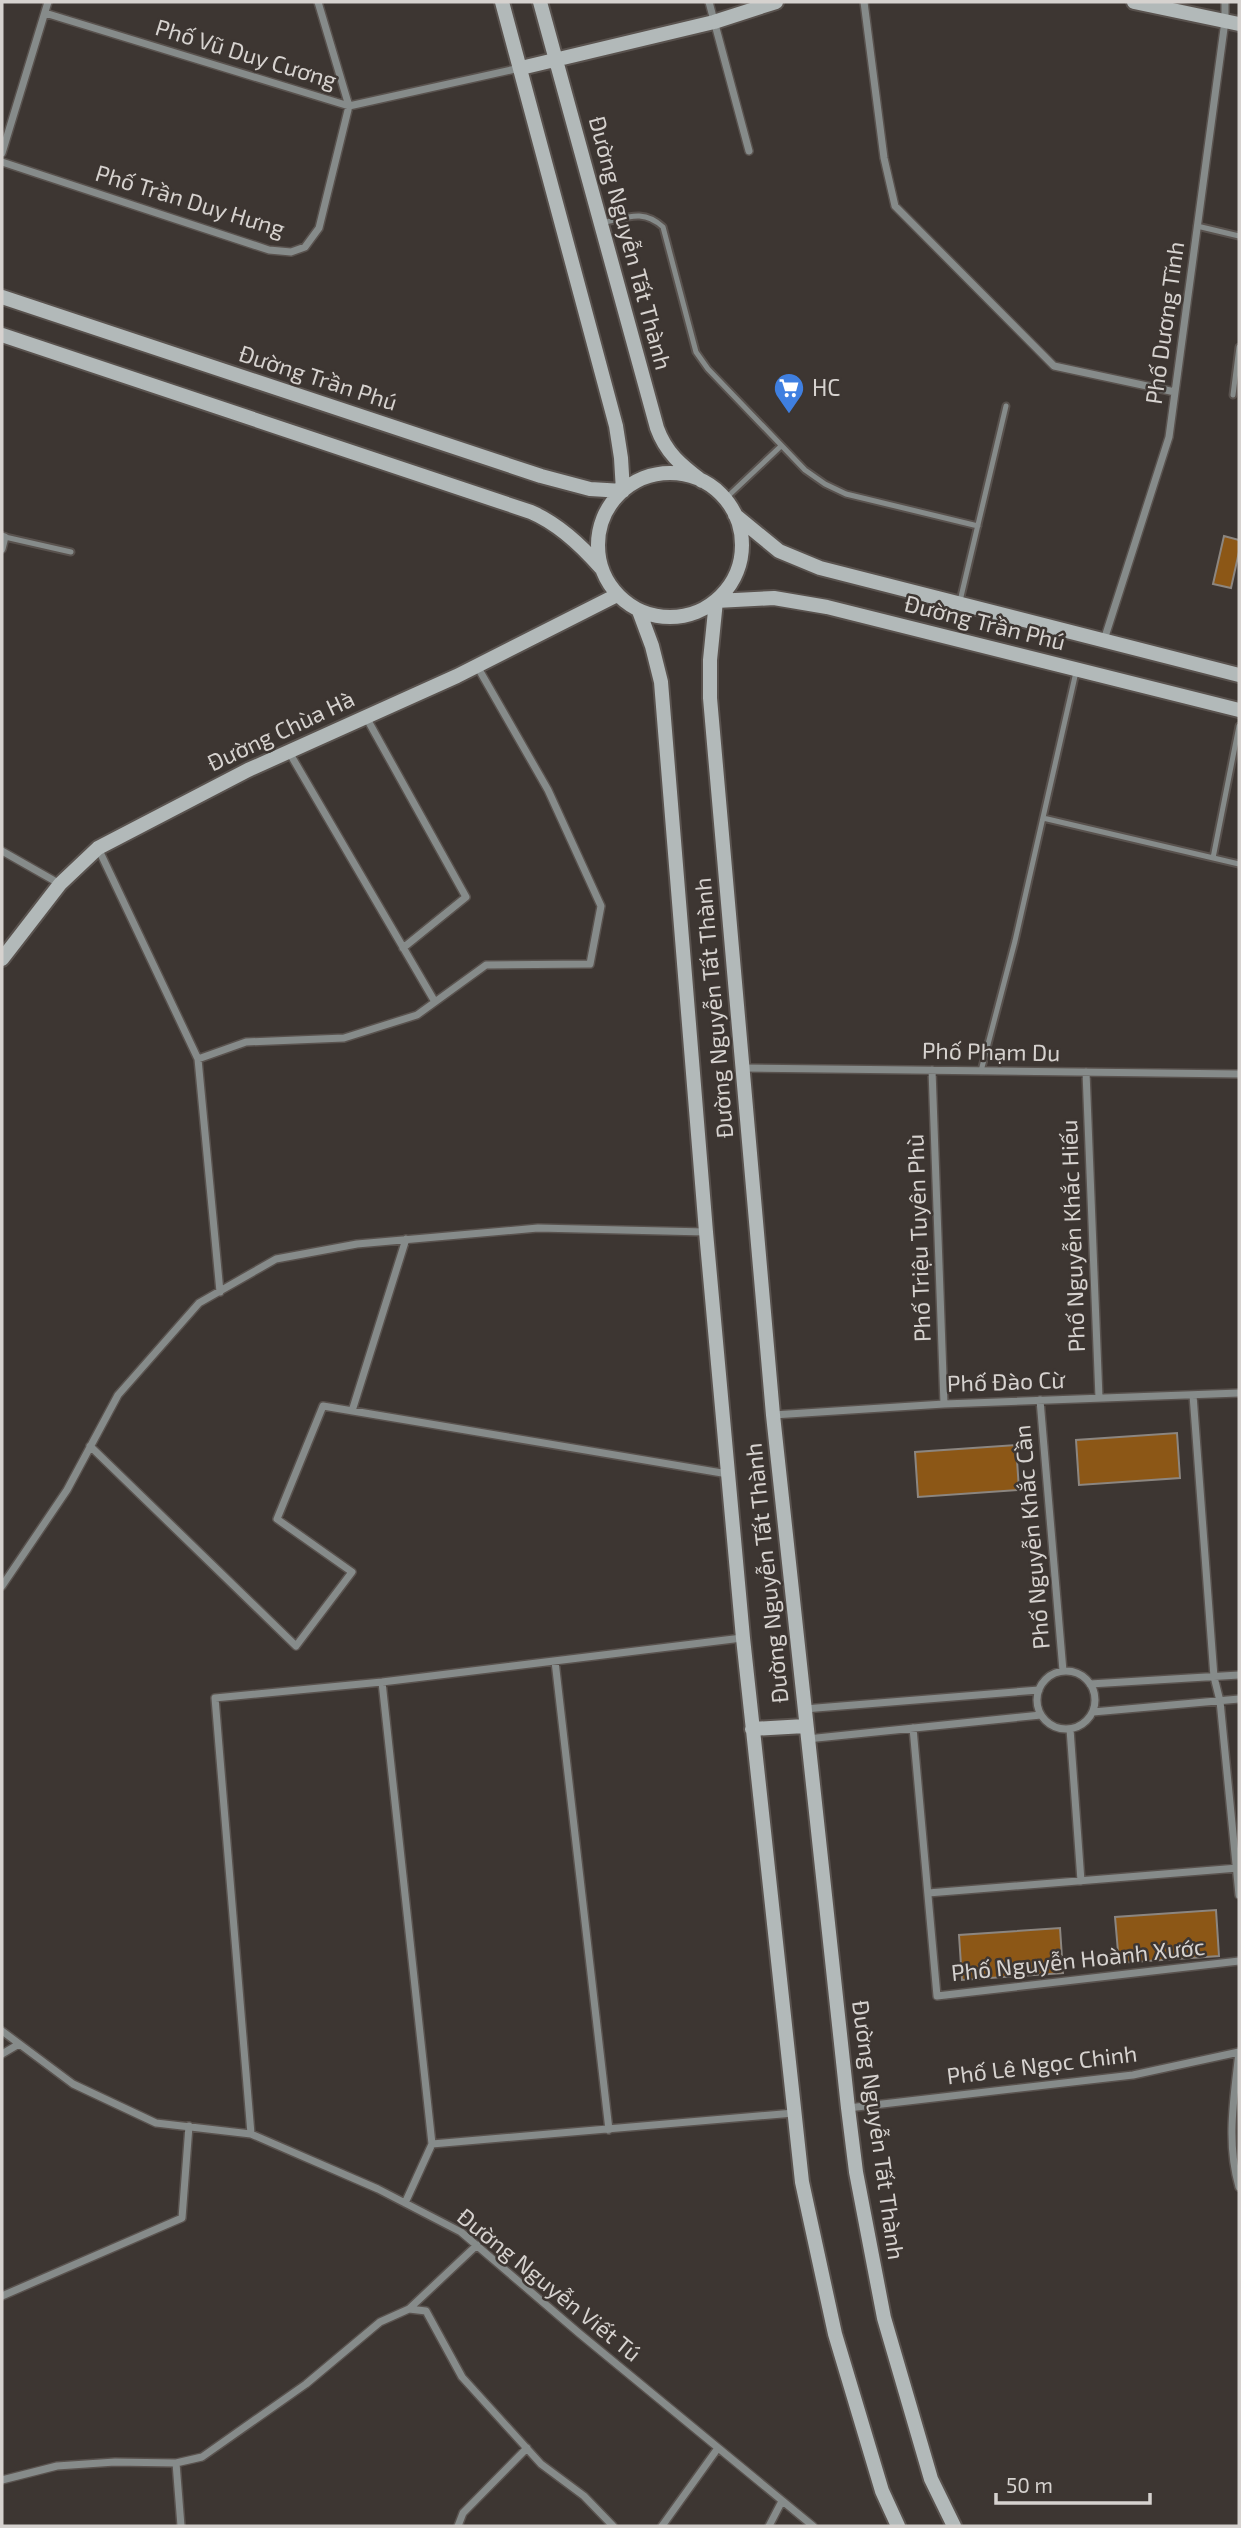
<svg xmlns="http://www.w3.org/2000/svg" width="1241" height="2528" viewBox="0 0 1241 2528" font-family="'Exo 2',sans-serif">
  <rect width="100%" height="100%" fill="#3d3632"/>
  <path fill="#8c5716" stroke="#8c8680" stroke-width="2" d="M1224,536L1239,540V552L1231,588L1213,584Z
    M1177,1433L1180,1478L1079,1485L1076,1440Z
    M1016,1445L1019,1490L918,1497L915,1452Z
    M1216,1910L1219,1956L1119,1963L1115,1917Z
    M1060,1928L1063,1973L962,1980L959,1935Z"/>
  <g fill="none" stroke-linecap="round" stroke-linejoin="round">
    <g stroke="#59524e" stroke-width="9">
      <path id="lane" d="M602,223C626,218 643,208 663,227L696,352L708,369L805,470L825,484L846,494L978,526
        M1197,226L1239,236
        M1233,395L1239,347
        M725,499L781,446
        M5,537L71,552
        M960,601L1006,406
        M1043,818L1239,864
        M1213,858L1239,726
        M981,1071L1015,941L1076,672"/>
    </g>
    <g stroke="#59524e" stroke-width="10">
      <path id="street" d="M709,2L749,151
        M864,2L884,158L895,206L1054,366L1175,392
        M45,13L349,106L520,68
        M2,153L48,2
        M2,162L269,250L291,252L305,247L319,228L349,106L318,2
        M2,536L5,537L2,549
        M1104,640L1169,437L1225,21V2
        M366,717L466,897L403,948
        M289,752L435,1002
        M98,848L198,1059L220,1292
        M2,851L60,884
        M198,1059L246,1042L344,1038L417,1015L486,965L590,964L601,906L548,790L477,666
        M743,1068L1239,1074
        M932,1070L944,1404
        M1086,1072L1099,1398
        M1193,1395L1214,1677L1220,1701L1239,1895
        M1040,1400L1063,1671
        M352,1411L406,1239
        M773,1415L944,1404L1239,1393
        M90,1446L296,1646L352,1572L277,1519L323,1406L728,1474
        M2,1586L67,1490L118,1395L199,1303L276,1259L357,1244L538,1228L706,1232
        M555,1661L609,2130
        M1037 1700a29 29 0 1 1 58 0a29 29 0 1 1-58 0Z
        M382,1682L432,2144L405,2203
        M1090,1684L1239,1675
        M804,1709L1039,1690
        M1093,1712L1239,1699
        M913,1728L937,1996L1239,1961
        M1070,1729L1081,1881
        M807,1739L1041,1715
        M928,1893L1238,1868
        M2,2031L73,2084L156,2123L251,2134L378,2189L461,2232L580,2334L813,2526
        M1239,2052C1234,2098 1226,2142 1239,2187
        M2,2054L19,2044
        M848,2108L1133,2075L1239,2052
        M251,2134L215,1698L382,1682L742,1638
        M432,2144L794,2113
        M2,2296L182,2218L189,2126
        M409,2309L477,2245
        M176,2463L181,2526
        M2,2480L57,2466L115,2462L176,2463L202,2457L306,2384L380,2322L409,2309L426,2311L462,2377L541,2464L584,2496L613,2526
        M458,2526L463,2513L527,2448
        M662,2526L718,2448
        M769,2526L782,2501"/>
    </g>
    <g stroke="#59524e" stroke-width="18">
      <path id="secondary" d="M540,2L657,428C666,453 681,465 702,481
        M1134,2L1239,24
        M521,68L714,22L776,2
        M2,297L541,476L590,489L623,491L621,458L616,426L502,2
        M2,335L531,512C559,524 581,545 601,568
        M598 545a72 72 0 1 1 144 0a72 72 0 1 1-144 0Z
        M735,515L779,551L820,568L1239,675
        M639,611L652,646L661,682L706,1232L743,1638L802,2182L835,2334L882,2491L898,2526
        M2,959L60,884L98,848L248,770L457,676L617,595
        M752,1729L805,1726
        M954,2526L931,2479L884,2318L856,2172L848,2108L773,1415L710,698V660L716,601L774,598L827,607L1239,710"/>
    </g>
    <use href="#lane" stroke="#868b8a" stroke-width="5"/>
    <use href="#street" stroke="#868b8a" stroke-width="7"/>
    <use href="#secondary" stroke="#b2b9b9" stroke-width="14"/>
  </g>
  <defs>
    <g id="supermarket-pin" transform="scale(1.575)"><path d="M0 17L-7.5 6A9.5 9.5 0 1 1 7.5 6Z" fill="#3f7fe0" stroke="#3d3632"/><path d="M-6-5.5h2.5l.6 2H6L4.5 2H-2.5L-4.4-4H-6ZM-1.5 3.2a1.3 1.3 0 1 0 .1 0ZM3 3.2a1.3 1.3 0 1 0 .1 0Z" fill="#fff"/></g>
  </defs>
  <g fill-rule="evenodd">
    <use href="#supermarket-pin" x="789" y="388"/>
  </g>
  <g text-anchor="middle" stroke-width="5" stroke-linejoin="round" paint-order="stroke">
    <g font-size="23" fill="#d6d2cf" stroke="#3d3632">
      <text transform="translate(246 54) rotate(17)" y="8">Phố Vũ Duy Cương</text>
      <text transform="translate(190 201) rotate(17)" y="8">Phố Trần Duy Hưng</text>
      <text transform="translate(630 243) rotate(75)" y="8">Đường Nguyễn Tất Thành</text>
      <text transform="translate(1165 323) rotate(-82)" y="8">Phố Dương Tĩnh</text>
      <text transform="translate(318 378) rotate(18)" y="8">Đường Trần Phú</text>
      <text transform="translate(985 623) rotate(14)" y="8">Đường Trần Phú</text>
      <text transform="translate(281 731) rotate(-25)" y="8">Đường Chùa Hà</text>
      <text transform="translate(714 1008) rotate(-95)" y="8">Đường Nguyễn Tất Thành</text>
      <text transform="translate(991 1052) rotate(1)" y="8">Phố Phạm Du</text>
      <text transform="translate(1073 1236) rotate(-92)" y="8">Phố Nguyễn Khắc Hiếu</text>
      <text transform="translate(919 1238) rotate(-92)" y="8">Phố Triệu Tuyên Phù</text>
      <text transform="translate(1006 1382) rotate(-2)" y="8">Phố Đào Cừ</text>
      <text transform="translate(1032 1537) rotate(-95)" y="8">Phố Nguyễn Khắc Cần</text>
      <text transform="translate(767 1573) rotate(-96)" y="8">Đường Nguyễn Tất Thành</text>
      <text transform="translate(1078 1960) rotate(-6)" y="8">Phố Nguyễn Hoành Xước</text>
      <text transform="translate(1042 2065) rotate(-7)" y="8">Phố Lê Ngọc Chinh</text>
      <text transform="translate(878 2130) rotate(82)" y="8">Đường Nguyễn Tất Thành</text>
      <text transform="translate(549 2285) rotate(39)" y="8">Đường Nguyễn Viết Tú</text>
    </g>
    <g font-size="23" fill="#d6d2cf" stroke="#3d3632" text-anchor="start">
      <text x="812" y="396">HC</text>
    </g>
  </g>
  <rect width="1241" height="2528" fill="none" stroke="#d6d2cf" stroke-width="7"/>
  <path d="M996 2493v10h154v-10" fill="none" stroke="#d6d2cf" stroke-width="3.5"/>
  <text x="1006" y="2493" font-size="21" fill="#d6d2cf" stroke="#3d3632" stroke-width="5" paint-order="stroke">50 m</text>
</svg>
